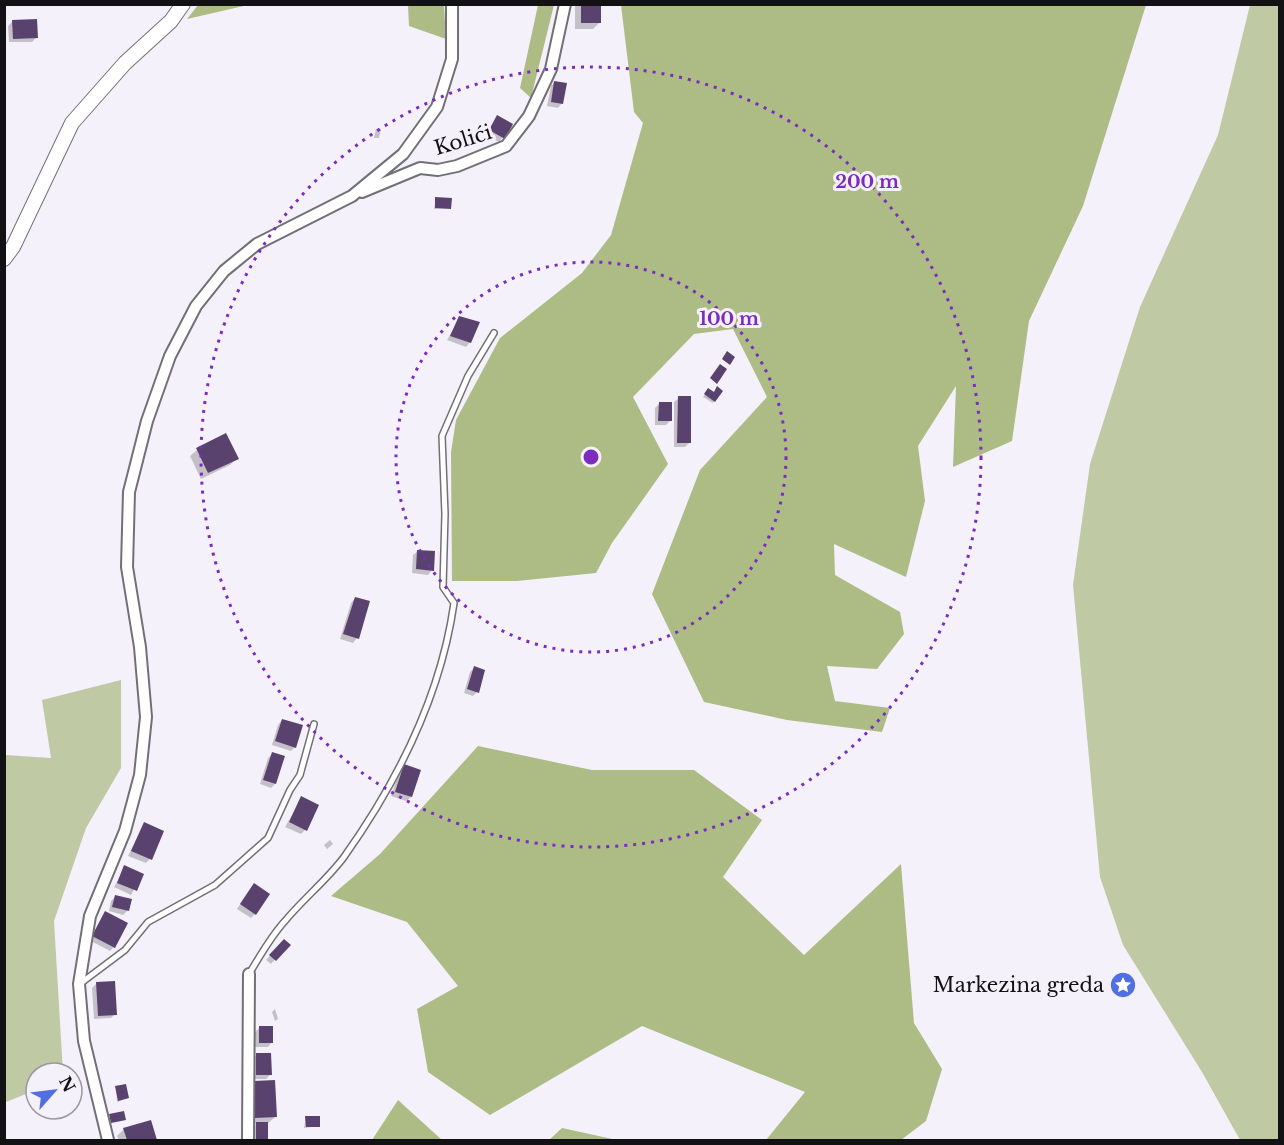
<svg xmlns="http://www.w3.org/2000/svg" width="1284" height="1145" viewBox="0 0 1284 1145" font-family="'Libre Baskerville',serif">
  <rect width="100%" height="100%" fill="#f5f1fa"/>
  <path fill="#bfc9a3" d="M1250,5H1280L1279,1140H1240L1202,1072L1123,945L1100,877L1073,585L1090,464L1140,307L1218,135Z
    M121,680V768L86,828L54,921L63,1073H36V1090L6,1102L5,755L51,758L42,700Z"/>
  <path fill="#adbb85" d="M198,5V4L248,5L187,19Z
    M408,5H444L446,39L409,26Z
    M538,5H554L531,98L520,88Z
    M621,5H1146L1083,206L1029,321L1012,441L953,467L956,386L918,446L925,501L906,577L834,544L835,575L900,612L904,634L877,669L827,666L835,701L890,708L882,732L787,720L704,702L652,594L700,470L767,397L733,329L694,334L633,397L668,464L612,543L596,573L517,581H452L451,452L456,420L500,338L582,273L611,235L643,123L634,112Z
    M478,746L592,770H694L762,820L723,877L804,955L901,864L914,1023L942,1069L926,1121L901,1140H766L805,1092L642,1026L490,1115L428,1072L417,1009L458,986L407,922L331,896L380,854Z
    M398,1100L442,1140H372Z
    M562,1128L617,1140H549Z"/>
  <path fill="#0003" d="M575,4H599L600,22L593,29H575Z
    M13,21L37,37L32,42H9L8,26Z
    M555,82L562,103L558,108L547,106L551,86Z
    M497,117L511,125L499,142L486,135Z
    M376,129H381L379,138H374Z
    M436,199L450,208L434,209Z
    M460,318L470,342L466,347L447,340Z
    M707,392L714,401L713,403L703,397Z
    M679,398L689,443L685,447H674V402Z
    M659,404L670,421L666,425H655V408Z
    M226,435L237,458L230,465L201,479L190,456L197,450Z
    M418,551L432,570L428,575L412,573L413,555Z
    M355,598L357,638L353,643L340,639L351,603Z
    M474,668L477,692L473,696L464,693L470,672Z
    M282,720L295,747L291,751L272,745L278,725Z
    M272,754L275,784L271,788L260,784L268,758Z
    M405,765L411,797L406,801L391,796L400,770Z
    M302,798L305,830L301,834L285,827Z
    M144,824L150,859L146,863L128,856Z
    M330,840L333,844L327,849L324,845Z
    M125,867L142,874L131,895L114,887Z
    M250,889L255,914L251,918L237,909Z
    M115,897L128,910L123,915L109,911L111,901Z
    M105,913L114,947L110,951L89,940Z
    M284,941L288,945L271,964L266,960Z
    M96,984L115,1014L111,1018L94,1019L92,988Z
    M275,1009L278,1019L275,1021L272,1012Z
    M260,1027L272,1042L268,1047H255V1032Z
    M257,1054L270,1075L266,1079H253L252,1059Z
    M254,1083L275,1117L267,1124L266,1140H252V1128L256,1124H249L247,1089Z
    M116,1088L128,1098L117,1102Z
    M306,1117L318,1126L304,1128Z
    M150,1122L156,1140H119L117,1136L124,1129Z"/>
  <path fill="#59426e" d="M581,4H601V23H581Z
    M37,19L38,38L13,39L12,20Z
    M554,81L567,83L563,104L551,102Z
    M497,115L513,124L505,139L489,130Z
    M435,197L452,198L451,209L435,208Z
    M459,316L480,322L471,343L450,336Z
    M727,351L735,357L730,365L722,359Z
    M720,364L727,369L717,384L710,378Z
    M717,386L723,391L715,402L704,394L708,388L714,392Z
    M678,396H691V443H677Z
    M659,402H672V421H658Z
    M226,433L239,459L208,473L196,448Z
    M417,550L435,551L434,571L416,569Z
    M355,597L370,601L359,639L343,634Z
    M474,666L485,670L479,693L467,689Z
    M282,719L303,725L296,748L275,741Z
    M272,752L285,756L276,784L263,780Z
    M404,764L421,770L412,797L395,792Z
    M301,796L319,805L307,831L289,822Z
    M144,822L164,831L152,860L131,851Z
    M124,865L144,874L137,891L117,883Z
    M254,883L270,894L256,915L240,904Z
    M115,895L132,899L129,911L112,907Z
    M105,911L128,923L115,948L92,936Z
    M284,939L291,945L276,961L269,955Z
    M115,981L117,1015L98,1016L96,982Z
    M259,1026H273V1043H259Z
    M256,1053H271L272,1075H256Z
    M275,1080L277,1117L255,1118L254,1081Z
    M126,1084L129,1098L118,1101L115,1086Z
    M124,1111L126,1120L111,1123L109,1114Z
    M305,1116H320V1127H306Z
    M151,1120L157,1140H127L123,1128Z
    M256,1122H268V1140H256Z"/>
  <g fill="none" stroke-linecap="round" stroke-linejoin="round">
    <g stroke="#736f77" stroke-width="8">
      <path id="service" d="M249,974C260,956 271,936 285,921C303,899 327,880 344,857C398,781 441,695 454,603L443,587L445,514L442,436L468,376L494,333
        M81,983L125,950L148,922L215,885L268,838L290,790L300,775L314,724"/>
    </g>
    <g stroke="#736f77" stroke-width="14">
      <path id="minor" d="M362,192L420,168L438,170L457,166L506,146L529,116L551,69L565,4
        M108,1140L84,1041L79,984L90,916L125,831L140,775L146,717L140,647L127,567L129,492L147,421L170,356L196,306L224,271L257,244L352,196L403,154L437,107L452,59V4
        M248,1140L249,974"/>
    </g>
    <g stroke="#736f77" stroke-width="16">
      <path id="tertiary" d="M4,259L13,247L72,123L125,63L171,21L183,4"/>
    </g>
    <use href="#service" stroke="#fff" stroke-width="5"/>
    <use href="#minor" stroke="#fff" stroke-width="10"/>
    <use href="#tertiary" stroke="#fff" stroke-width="14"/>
  </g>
  <g fill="none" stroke="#7b2cbf" stroke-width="3" stroke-dasharray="3 6">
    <circle cx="591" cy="457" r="195"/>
    <circle cx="591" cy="457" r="390"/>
  </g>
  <defs>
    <g id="sight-disc" transform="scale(1.35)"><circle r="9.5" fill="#526ee3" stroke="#f5f1fa"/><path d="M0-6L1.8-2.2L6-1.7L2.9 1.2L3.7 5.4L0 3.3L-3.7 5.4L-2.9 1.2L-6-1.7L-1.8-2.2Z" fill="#fff"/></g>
  </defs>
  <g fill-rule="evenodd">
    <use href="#sight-disc" x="1123" y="985"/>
  </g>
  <g text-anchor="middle" stroke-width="6" stroke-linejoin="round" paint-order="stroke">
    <g font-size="20" fill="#121113" stroke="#f5f1fa">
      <text transform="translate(463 140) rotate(-17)" y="7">Kolići</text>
    </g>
    <g font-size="20" fill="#121113" stroke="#f5f1fa" text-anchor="end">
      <text x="1104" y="992">Markezina greda</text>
    </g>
  </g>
  <circle cx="591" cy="457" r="9" fill="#7b2cbf" stroke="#f5f1fa" stroke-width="3"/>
  <g font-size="18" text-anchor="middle" font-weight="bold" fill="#7b2cbf" stroke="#f5f1fa" stroke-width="6" stroke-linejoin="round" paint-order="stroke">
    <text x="867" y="188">200 m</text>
    <text x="729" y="325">100 m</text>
  </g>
  <rect width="1284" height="1145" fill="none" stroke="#121113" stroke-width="12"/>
  <g transform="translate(54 1091) rotate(62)"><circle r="28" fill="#f5f1fa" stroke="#9a979e" stroke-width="1.5"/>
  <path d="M0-4.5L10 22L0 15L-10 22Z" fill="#526ee3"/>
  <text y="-9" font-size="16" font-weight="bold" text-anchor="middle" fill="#121113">N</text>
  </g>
</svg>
